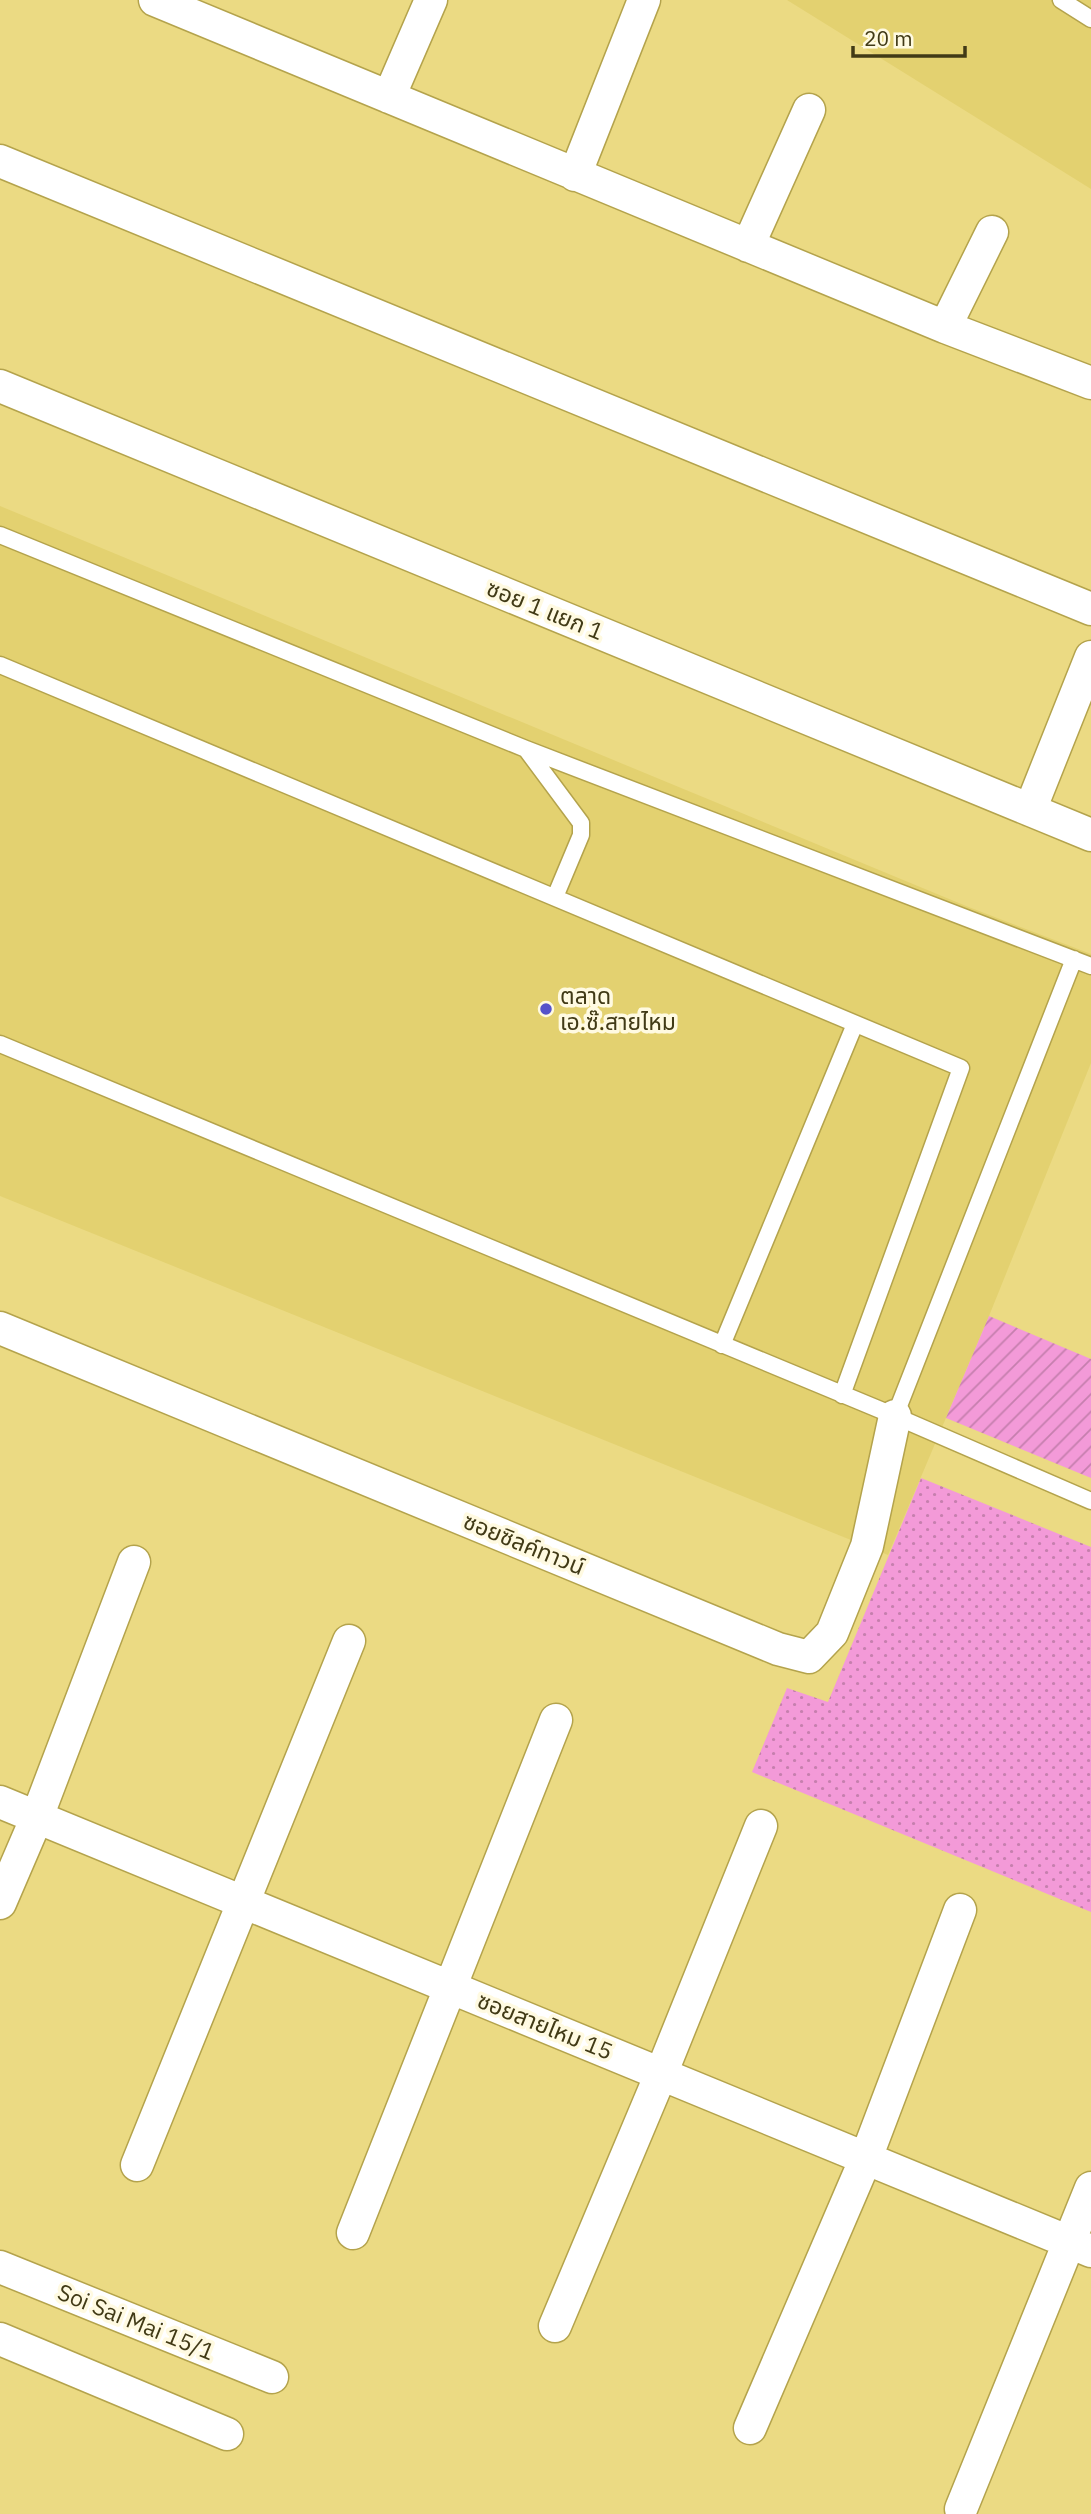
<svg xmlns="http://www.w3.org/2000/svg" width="1091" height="2514" viewBox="0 0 1091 2514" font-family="'IBM Plex Sans','Noto Sans Thai',sans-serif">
  <defs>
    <pattern id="grass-dots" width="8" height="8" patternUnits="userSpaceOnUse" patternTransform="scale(1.75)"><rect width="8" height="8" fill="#f39ad8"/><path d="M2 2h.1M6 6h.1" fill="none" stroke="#c67fae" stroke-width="1.8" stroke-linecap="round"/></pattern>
    <pattern id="garden-furrows" width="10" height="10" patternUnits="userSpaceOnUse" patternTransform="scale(1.75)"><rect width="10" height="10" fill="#f39ad8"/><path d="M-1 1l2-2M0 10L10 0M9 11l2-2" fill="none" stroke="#c67fae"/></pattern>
  </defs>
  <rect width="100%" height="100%" fill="#ebda83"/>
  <path fill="#e3d170" d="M787,0H1091V189Z
    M0,506L966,906L1091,954V1063L989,1316L888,1555L0,1196Z"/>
  <path fill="url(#grass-dots)" d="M921,1478L1091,1547V1912L752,1772L787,1688L828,1702Z"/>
  <path fill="url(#garden-furrows)" d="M989,1316L1091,1359V1478L946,1418Z"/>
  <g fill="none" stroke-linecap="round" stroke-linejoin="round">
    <g stroke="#b4a34c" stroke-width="19">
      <path id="lane" d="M1061,0L1091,19
        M0,535L526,749L1091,966
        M0,665L961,1068L842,1395
        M526,749L581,823V835L555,897
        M0,1044L895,1416L1091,1501
        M722,1345L855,1024
        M895,1416L1074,959"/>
    </g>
    <g stroke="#b4a34c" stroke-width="35">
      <path id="street" d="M155,0L945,327L1091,383
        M389,97L431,0
        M0,161L1091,609
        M575,175L644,0
        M748,246L809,110
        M945,327L992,232
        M0,386L1091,835
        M1030,810L1091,657
        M0,1328L778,1649L809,1657L832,1633L867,1546L895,1416
        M0,1802L1091,2251
        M0,1903L37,1817L134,1562
        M137,2165L349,1641
        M353,2233L556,1720
        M0,2267L272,2377
        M555,2326L661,2074L761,1826
        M0,2339L227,2434
        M750,2428L866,2158L960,1910
        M961,2509L1091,2188"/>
    </g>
    <use href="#lane" stroke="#fff" stroke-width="16"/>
    <use href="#street" stroke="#fff" stroke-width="32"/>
  </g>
  <circle fill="#5553ca" stroke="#fffae1" stroke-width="2.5" cx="546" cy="1009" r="7"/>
  <g text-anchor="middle" stroke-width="7" stroke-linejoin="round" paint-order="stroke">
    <g font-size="23" fill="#413a16" stroke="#fffae1">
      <text transform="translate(545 610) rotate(22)" y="8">ซอย 1 แยก 1</text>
      <text transform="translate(524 1544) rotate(22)" y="8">ซอยซิลค์ทาวน์</text>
      <text transform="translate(545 2026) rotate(22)" y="8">ซอยสายไหม 15</text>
      <text transform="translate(136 2322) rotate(22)" y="8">Soi Sai Mai 15/1</text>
    </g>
    <g font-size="23" fill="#413a16" stroke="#fffae1" text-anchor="start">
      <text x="560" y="1004">ตลาด<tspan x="560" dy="26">เอ.ซ๊.สายไหม</tspan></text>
    </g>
  </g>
  <path d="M853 46v10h112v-10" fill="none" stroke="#413a16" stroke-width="3.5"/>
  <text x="864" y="46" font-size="21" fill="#413a16" stroke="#fffae1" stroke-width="5" paint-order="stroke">20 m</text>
</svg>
